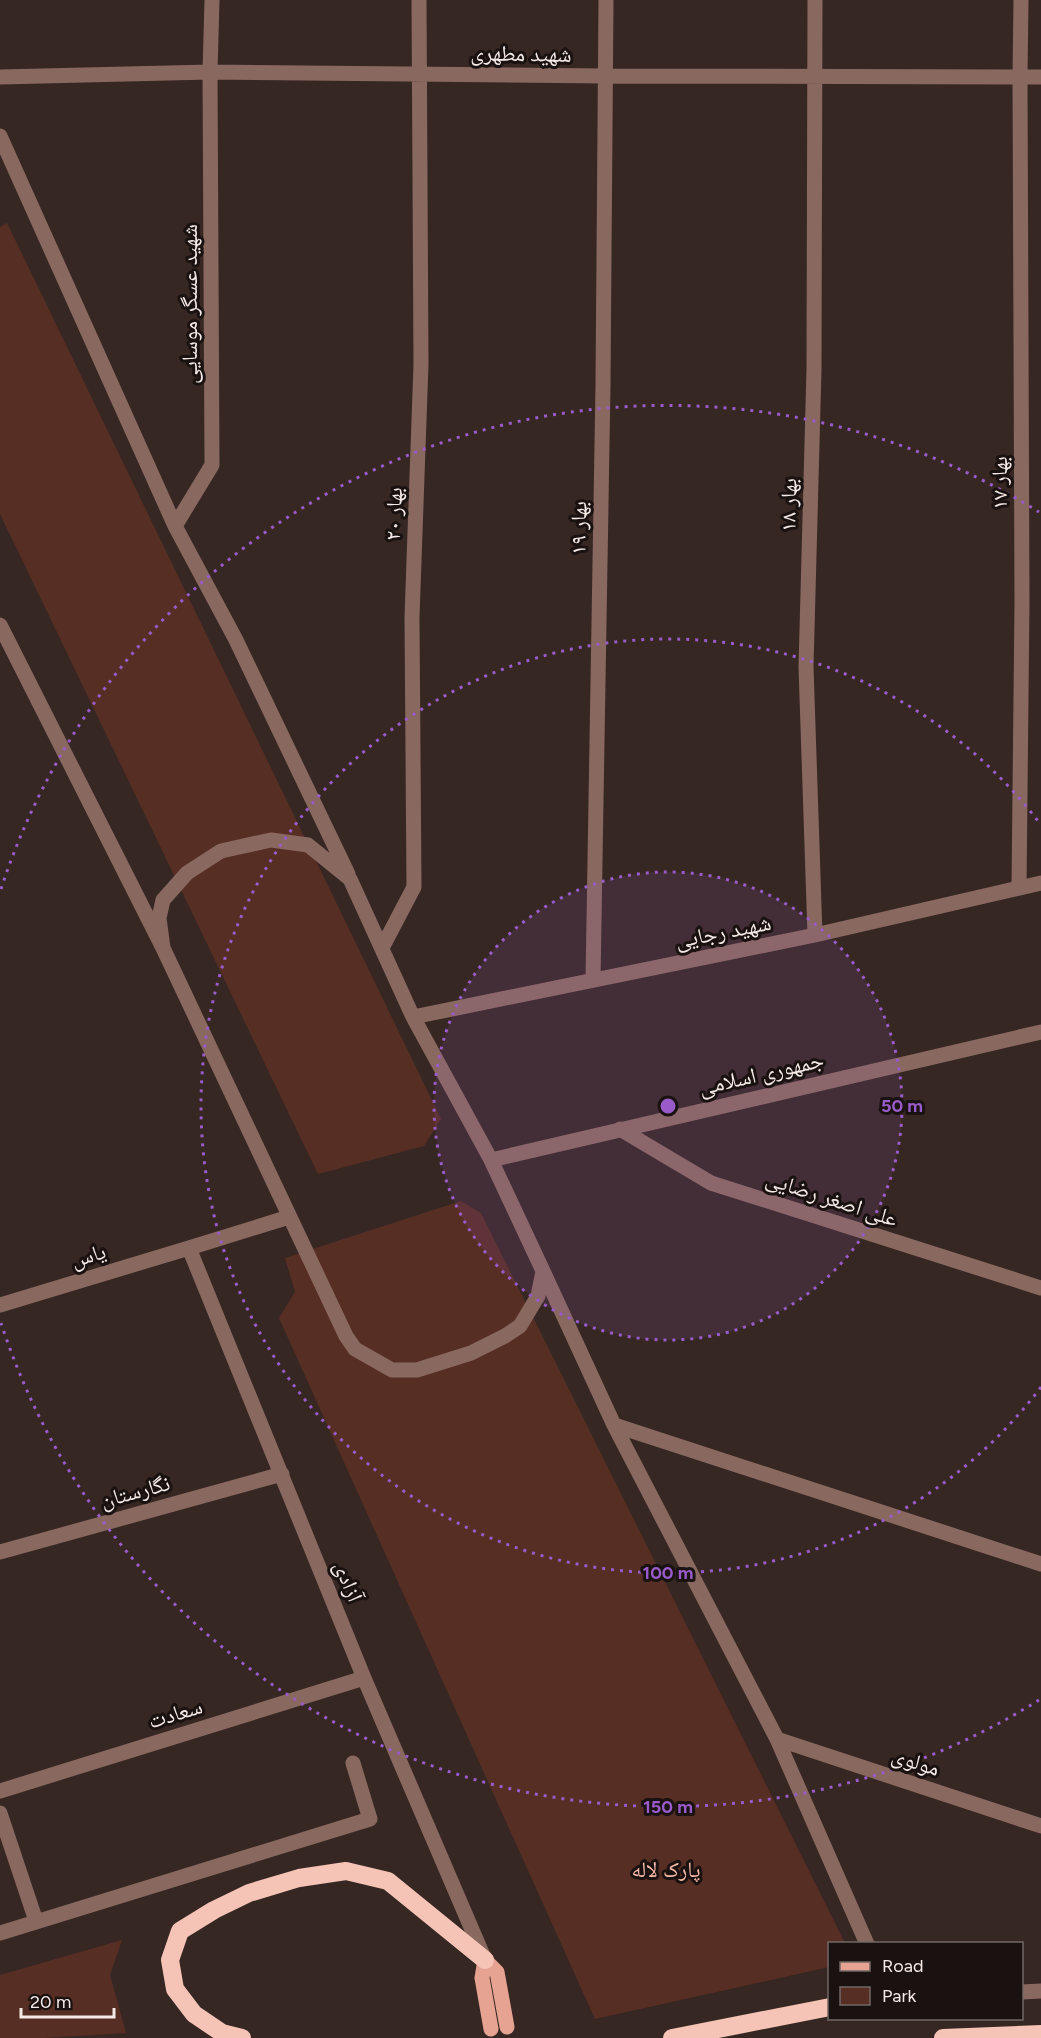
<svg xmlns="http://www.w3.org/2000/svg" width="1041" height="2038" viewBox="0 0 1041 2038" font-family="Figtree,'Noto Naskh Arabic',sans-serif">
  <rect width="100%" height="100%" fill="#372723"/>
  <path fill="#572e24" d="M7,223L441,1119L424,1146L318,1174L0,514V227Z
    M461,1201L481,1213L845,1943L830,1944L829,1967L595,2019L279,1318L295,1292L285,1258Z
    M122,1940L110,1975L126,2033L44,2038H0V1975Z"/>
  <g fill="none" stroke-linecap="round" stroke-linejoin="round">
    <path stroke="#89685f" stroke-width="15" d="M815,0L814,369L806,667L815,935
      M0,77L210,72L606,76L1041,77
      M0,136L175,526L236,640L348,874
      M175,526L212,465L210,72L212,0
      M0,625L163,948L346,1336L355,1349L392,1370H417L471,1353L505,1336L520,1326L538,1296L543,1271L491,1160L413,1017L350,879L308,845L271,840L221,851L187,873L163,900L159,918L163,948
      M1019,888L1022,602L1020,77L1021,0
      M382,948L414,887L412,617L421,364L419,0
      M593,980L603,385L606,0
      M413,1017L815,935L1041,883
      M620,1129L711,1183L1041,1288
      M491,1160L1041,1032
      M289,1217L189,1248L364,1678L485,1960
      M543,1271L614,1425L777,1739L867,1944
      M0,1305L189,1248
      M614,1425L1041,1564
      M0,1552L282,1474
      M777,1739L1041,1826
      M0,1791L364,1678
      M0,1813L36,1921
      M0,1933L370,1819L353,1763
      M1022,1992L1041,1991"/>
    <path stroke="#e6a392" stroke-width="15" d="M485,1960L497,1972L507,2027
      M485,1960L482,1978L491,2029"/>
    <path stroke="#f5c4b7" stroke-width="18" d="M242,2038L222,2033L194,2014L175,1989L170,1960L180,1931L214,1910L249,1893L299,1878L346,1871L388,1881L485,1960
      M672,2038L830,2007
      M943,2038L1041,2034"/>
  </g>
  <circle cx="668" cy="1106" r="234" fill="#995bc9" fill-opacity=".12"/>
  <g fill="none" stroke="#995bc9" stroke-width="3" stroke-dasharray="3 6">
    <circle cx="668" cy="1106" r="234"/>
    <path d="M1041 1387A467 467 0 1 1 1041 825"/>
    <path d="M1039 1700A701 701 0 0 1 1 1323M1 889A701 701 0 0 1 1039 512"/>
  </g>
  <g text-anchor="middle" stroke-width="6" stroke-linejoin="round" paint-order="stroke">
    <g font-size="22" fill="#f4e9e6" stroke="#191210">
      <text transform="translate(521 53) rotate(1)" y="8">شهید مطهری</text>
      <text transform="translate(189 304) rotate(-90)" y="8">شهید عسگر موسایی</text>
      <text transform="translate(999 483) rotate(-90)" y="8">بهار ۱۷</text>
      <text transform="translate(788 505) rotate(-89)" y="8">بهار ۱۸</text>
      <text transform="translate(393 514) rotate(-88)" y="8">بهار ۲۰</text>
      <text transform="translate(578 528) rotate(-89)" y="8">بهار ۱۹</text>
      <text transform="translate(723 931) rotate(-11)" y="8">شهید رجایی</text>
      <text transform="translate(761 1073) rotate(-13)" y="8">جمهوری اسلامی</text>
      <text transform="translate(832 1198) rotate(18)" y="8">علی اصغر رضایی</text>
      <text transform="translate(88 1255) rotate(-17)" y="8">یاس</text>
      <text transform="translate(135 1491) rotate(-15)" y="8">نگارستان</text>
      <text transform="translate(349 1581) rotate(68)" y="8">آزادی</text>
      <text transform="translate(175 1713) rotate(-17)" y="8">سعادت</text>
      <text transform="translate(916 1761) rotate(18)" y="8">مولوی</text>
    </g>
    <g font-size="22" fill="#fabaaa" stroke="#191210">
      <text x="666" y="1877">پارک لاله</text>
    </g>
  </g>
  <circle cx="668" cy="1106" r="9" fill="#995bc9" stroke="#191210" stroke-width="3"/>
  <g font-size="18" text-anchor="middle" font-weight="bold" fill="#995bc9" stroke="#191210" stroke-width="6" stroke-linejoin="round" paint-order="stroke">
    <text x="902" y="1112">50 m</text>
    <text x="668" y="1579">100 m</text>
    <text x="668" y="1813">150 m</text>
  </g>
  <rect x="828" y="1942" width="195" height="78" fill="#191210" stroke="#716866" stroke-width="1.5"/>
  <rect x="840" y="1962" width="30" height="9" fill="#e6a392" stroke="#716866" stroke-width="1.5"/>
  <text x="882" y="1972" font-size="18" fill="#f4e9e6">Road</text>
  <rect x="840" y="1987" width="30" height="18" fill="#572e24" stroke="#716866" stroke-width="1.5"/>
  <text x="882" y="2002" font-size="18" fill="#f4e9e6">Park</text>
  <path d="M21 2008v9h93v-9" fill="none" stroke="#f4e9e6" stroke-width="3"/>
  <text x="30" y="2008" font-size="18" fill="#f4e9e6" stroke="#191210" stroke-width="4.5" paint-order="stroke">20 m</text>
</svg>
